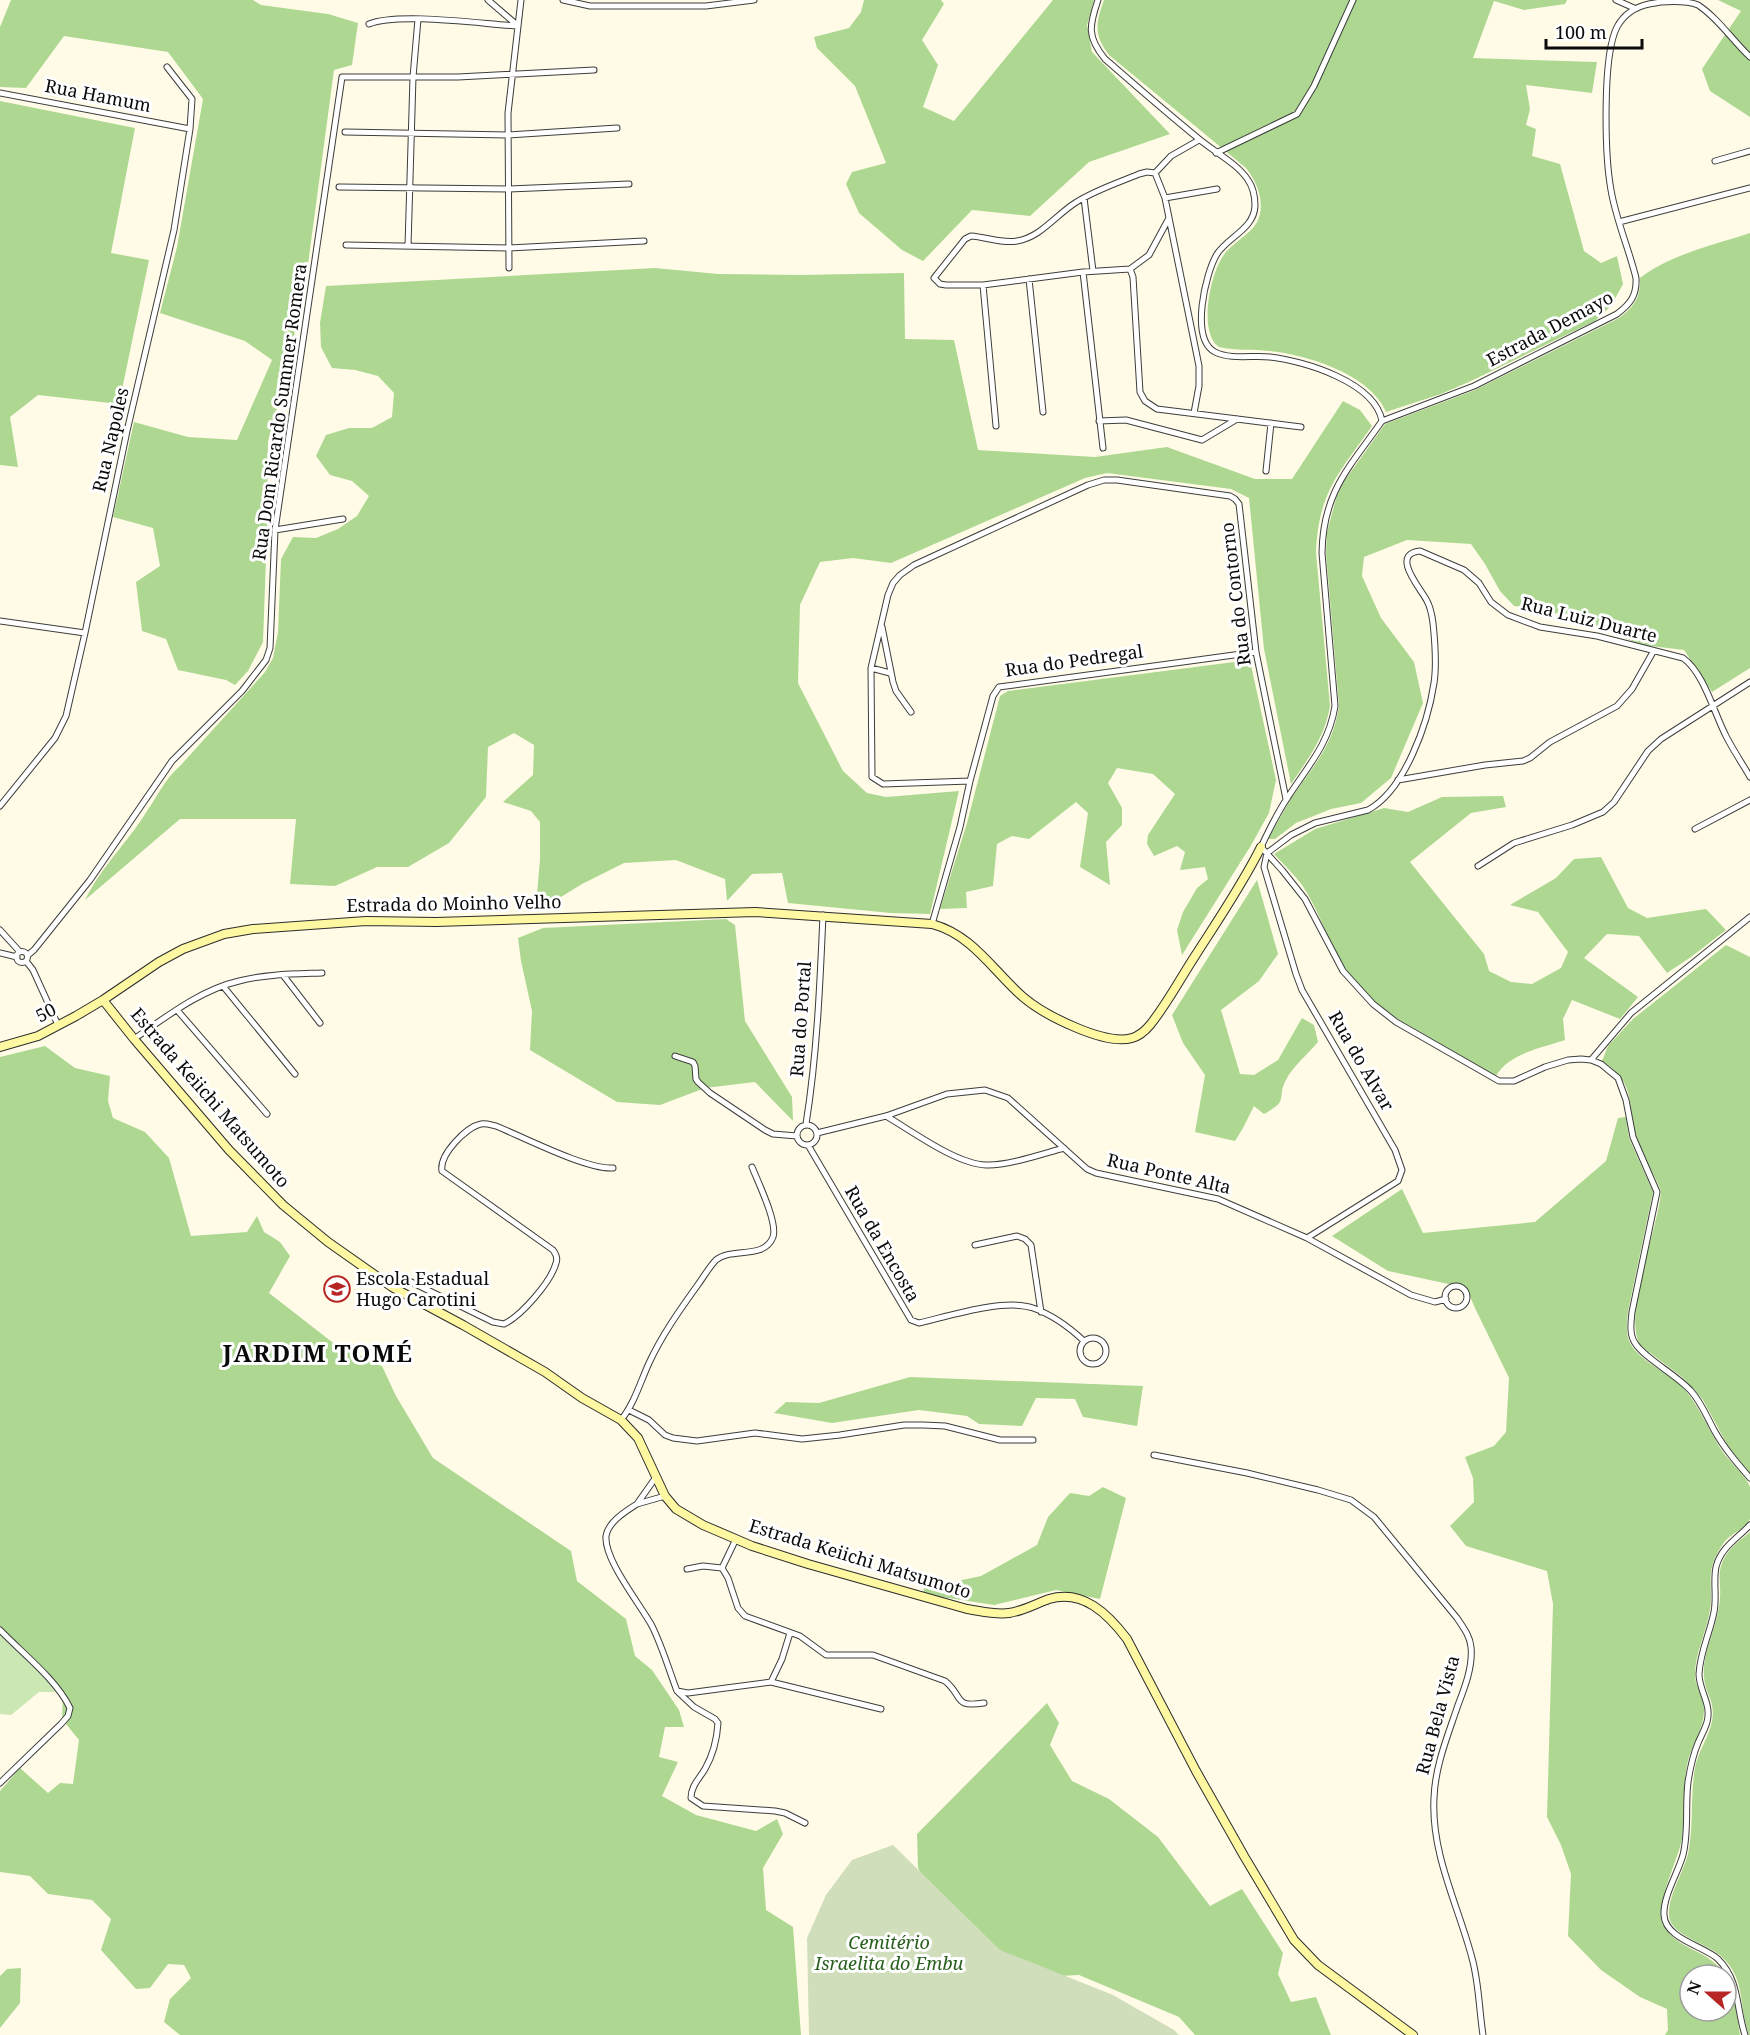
<svg xmlns="http://www.w3.org/2000/svg" width="1750" height="2035" viewBox="0 0 1750 2035" font-family="'Noto Serif',serif">
  <rect width="100%" height="100%" fill="#fffbe7"/>
  <path fill="#cbe7b3" d="M0,1632L63,1692H39L11,1715L0,1714Z"/>
  <path fill="#aed892" d="M11,0H253L261,5L328,14L358,23L352,65L334,70L306,279L285,379L268,441L267,530L263,642L248,671L235,685L226,680L178,670L166,639L142,631L136,582L160,566L153,528L113,517L134,422L188,437L237,440L272,360L245,341L160,313L177,247L203,99L168,52L64,36L26,88L0,87V27Z
    M864,0H941L944,4L922,40L938,65L923,107L954,121L1053,0H1094L1087,25L1092,52L1170,134L1089,162L1030,216L972,210L923,261L902,250L859,213L846,184L852,172L886,163L855,86L817,48L814,37L849,28L861,12Z
    M1104,0H1567L1565,4L1524,10L1494,1L1473,58L1597,62L1592,93L1526,85L1530,109L1526,125L1536,129L1532,156L1560,164L1584,251L1601,263L1617,256L1623,284L1611,306L1595,321L1471,381L1441,394L1386,412C1371,375 1308,355 1270,351C1253,349 1236,351 1219,347C1198,333 1210,275 1223,256C1230,245 1244,238 1253,228C1268,210 1259,184 1246,168L1109,55C1093,34 1096,23 1104,0Z
    M1718,0H1750V117L1710,91L1702,69L1741,11Z
    M0,101L135,128L111,253L149,260L119,404L38,395L10,417L18,467L0,465Z
    M1750,233V668L1712,692L1684,650L1642,645L1585,622L1545,610L1514,606L1500,591L1485,564L1471,544L1407,540L1364,557L1362,576L1381,618L1414,662L1423,703L1391,778L1361,803L1331,809L1296,823L1275,839H1268C1275,827 1282,814 1289,802C1311,768 1333,748 1339,706L1326,553L1327,532L1337,495L1345,480L1385,424L1475,390L1619,318C1634,307 1641,297 1640,278C1671,254 1714,245 1750,233Z
    M655,268L718,274L801,275L904,273L905,339L954,340L978,450L1095,457L1167,447L1255,479H1292L1343,401L1360,410L1372,426C1339,473 1318,493 1316,553L1330,706C1325,737 1308,759 1291,784L1264,649L1249,498L1231,489L1107,473L1085,478L891,563L853,558L820,562L800,605L798,683L843,771L867,793L886,797L959,791L930,914L891,913L788,903L782,873L752,874L727,901L725,879L676,860L624,863L582,884L548,905L537,894L540,859V822L531,811L503,802L533,775L534,745L514,733L488,747L486,797L449,843L408,867H377L335,886L290,884L296,819H180L85,900C101,867 128,842 147,811C159,794 164,780 180,766L265,672L273,658L278,632L281,559L293,537L316,538L338,529L357,516L369,496L352,481L330,475L316,456L326,435L349,428H372L392,417L394,393L378,376L355,370L332,368L321,347L320,323L326,286Z
    M1242,661L1251,665L1276,780L1269,813L1250,847L1182,955L1177,930L1183,912L1197,888L1208,879L1205,867L1180,870L1185,852L1177,846L1154,856L1147,844L1148,835L1175,794L1153,774L1117,768L1108,783L1122,808V825L1106,842L1110,885L1080,867L1088,813L1076,802L1029,839L1012,836L997,844L993,886L966,892L967,908L940,909L967,823L1000,696L1008,691Z
    M1503,796L1506,807L1471,813L1410,862L1484,954L1489,971L1511,982L1532,984L1561,968L1568,952L1538,912L1510,905L1556,878L1574,859L1601,857L1628,908L1647,918L1706,909L1726,930L1691,957L1667,973L1639,936L1607,934L1584,958L1638,997L1620,1019L1572,1000L1563,1019L1565,1040C1542,1048 1509,1053 1496,1076L1398,1019C1374,1003 1351,981 1338,956C1325,933 1317,907 1302,885C1294,874 1283,864 1274,854L1315,829L1384,808L1408,812L1442,797Z
    M1257,880L1278,954L1259,981L1221,1010L1240,1074L1254,1075L1278,1060L1302,1018L1314,1025L1318,1042C1309,1053 1292,1067 1286,1080C1276,1099 1290,1100 1264,1114L1254,1106L1243,1128L1235,1141L1195,1132L1205,1075L1183,1043L1172,1015Z
    M726,919L735,925L745,1021L792,1097L793,1121L755,1082L705,1088L660,1105L617,1102L530,1050L532,1011L521,961L518,938L543,928Z
    M1726,945L1750,957V1473L1729,1448L1703,1400L1694,1389L1682,1377L1641,1346C1621,1317 1659,1227 1661,1191C1654,1172 1641,1155 1636,1135C1627,1101 1636,1083 1602,1061L1608,1046L1633,1019Z
    M45,1046L75,1068L110,1076L108,1101L113,1118L145,1132L169,1158L191,1236L247,1232L257,1216L264,1232L280,1242L290,1256L269,1293L332,1342L382,1366L396,1396L433,1458L571,1551L577,1581L626,1619L635,1656L652,1670L679,1710L684,1727H665L659,1757L678,1762L662,1796L696,1815L756,1831L777,1819L783,1834L763,1868L766,1910L793,1927L801,2035H180L164,2022L170,1999L191,1978L184,1965L168,1964L150,1988L136,1989L101,1950L111,1919L92,1900L48,1894L30,1876L0,1872V1791L20,1768L48,1793L60,1783L73,1784L79,1740L62,1719L63,1692L0,1632V1057Z
    M1626,1117L1629,1138L1653,1192L1628,1311C1627,1321 1625,1333 1630,1343C1637,1358 1665,1372 1678,1383C1700,1403 1708,1432 1725,1455C1731,1462 1748,1479 1750,1487C1750,1494 1750,1512 1750,1519C1746,1528 1733,1533 1726,1540C1720,1547 1716,1555 1713,1563C1708,1578 1713,1594 1710,1609C1707,1631 1695,1652 1695,1675C1695,1687 1704,1697 1704,1709C1705,1728 1690,1747 1687,1765C1682,1789 1685,1814 1682,1838C1679,1859 1653,1907 1663,1925C1676,1950 1711,1950 1725,1975H1690V2011H1726V1976L1733,1992L1740,2035H1665L1668,2030L1667,2009L1640,1997L1601,1970L1568,1936L1571,1874L1561,1845L1547,1817L1553,1604L1547,1571L1466,1546L1450,1526L1474,1502L1473,1478L1465,1457L1494,1446L1506,1432L1509,1378L1474,1306L1467,1288L1388,1271L1332,1236L1402,1189L1423,1233L1535,1222L1606,1161L1618,1118Z
    M910,1377L1143,1386L1137,1426L1083,1417L1075,1399L1036,1398L1022,1426L979,1424L967,1416L919,1410L832,1423L774,1413L786,1402L819,1403Z
    M1103,1487L1126,1498L1100,1599L1056,1590L994,1605L923,1594L924,1588L981,1576L1037,1545L1048,1517L1070,1493L1089,1496Z
    M1750,1532V2035H1749C1738,2006 1747,1980 1721,1956C1708,1944 1669,1935 1669,1915C1668,1896 1683,1873 1688,1854C1694,1826 1690,1796 1695,1768C1698,1751 1709,1737 1712,1721C1716,1701 1705,1694 1704,1677C1702,1650 1719,1625 1720,1597C1721,1587 1718,1576 1721,1566C1726,1550 1738,1542 1750,1532Z
    M1047,1703L1059,1723L1050,1745L1072,1781L1109,1799L1158,1837L1210,1906L1242,1889L1283,1953L1278,1974L1291,2002L1316,1997L1331,2035H1195L1179,2017L1079,1975L1018,1978L945,1920L918,1868L917,1834Z
    M21,1968L20,2003L0,2028V1976L7,1969Z"/>
  <path fill="#d1debb" d="M893,1845L1000,1950L1113,1995L1174,2030L1179,2035H809L807,1938L826,1895L852,1860Z"/>
  <path fill="#deefc4" d="M52,80L79,86L76,101L49,96Z"/>
  <g fill="none" stroke-linecap="round" stroke-linejoin="round">
    <g stroke="#3d3d3d" stroke-width="7">
      <path id="street" d="M488,0L517,25
        M563,0L590,6H706L754,0
        M1098,0C1089,26 1087,37 1105,59C1136,86 1167,113 1199,139C1213,151 1238,164 1248,180C1253,187 1255,197 1255,206C1254,229 1228,237 1217,254C1205,274 1190,339 1215,352C1231,360 1253,355 1270,357C1304,361 1375,382 1382,421
        M1616,0L1634,8
        M369,24C399,12 482,24 518,26
        M0,93L190,129
        M345,132L508,135L617,128
        M1216,153L1297,114L1314,86L1353,0
        M1715,161L1750,151
        M1155,173L1147,172L1139,174C1118,183 1095,190 1075,203C1056,215 1041,237 1017,241C1003,244 986,237 971,236L965,239L934,278L940,284L946,285H983L1083,272L1130,269L1149,255L1169,218
        M1155,173L1165,198L1199,366V386L1194,413
        M1155,173L1171,156L1199,140
        M339,187L509,189L629,184
        M1084,198L1093,271
        M1165,198L1217,189
        M1619,222L1750,188
        M346,245L509,248L644,241
        M408,246L413,77L418,19
        M509,268L508,113L521,0
        M1130,269L1133,277L1140,392L1145,401L1157,409L1301,427
        M1083,272L1103,448
        M1029,279L1043,412
        M983,285L996,426
        M1099,421L1126,420L1202,440L1237,419
        M1382,421C1349,468 1323,492 1322,553L1335,706C1329,744 1308,766 1288,797C1277,813 1269,830 1261,847L1282,870L1305,899L1343,971L1373,1004L1396,1022L1499,1081H1514L1545,1067L1568,1060L1581,1059L1591,1060L1601,1064L1618,1078L1626,1100L1633,1137L1657,1192L1632,1312C1631,1322 1629,1334 1635,1343C1644,1358 1677,1375 1691,1391C1701,1402 1707,1417 1714,1430C1724,1448 1737,1463 1750,1478
        M1382,421L1474,386L1617,314C1630,304 1637,296 1636,278C1629,249 1616,220 1611,190C1605,157 1602,56 1617,27C1624,14 1635,7 1649,4C1663,1 1685,0 1698,5C1718,18 1732,40 1750,57
        M1266,471L1271,423
        M275,530L343,519
        M0,621L85,633
        M882,627L893,682L896,691L911,712
        M871,668L890,673
        M1398,780L1485,765L1523,761L1530,758L1550,742L1617,706L1632,689L1653,652
        M970,781L883,784L872,777L871,668L888,595L893,583L900,575L914,565L1088,485L1104,480H1117L1230,496L1235,499L1239,504L1256,652L1286,799
        M0,806L55,738L66,716L85,633L127,431L174,230L190,129L192,99L167,67
        M1695,829L1750,800
        M1478,866L1514,843L1572,825L1603,812L1614,802L1648,751L1661,739L1750,682
        M932,924L960,827L970,781L993,696L999,687L1256,652
        M0,930L20,952
        M16.5 957a5.5 5.5 0 1 1 11 0a5.5 5.5 0 1 1-11 0Z
        M0,953L17,957
        M28,955L34,950L90,880L172,761L242,691L266,660L270,648L275,530L342,77H458L594,70
        M26,961L33,970L58,1025
        M283,975L320,1023
        M223,986L295,1074
        M177,1010L267,1114
        M134,1039C166,1017 200,990 239,981C266,974 294,974 322,973
        M675,1056L693,1062L695,1066L696,1079L698,1082L710,1093L765,1130L773,1134L797,1136
        M1591,1060L1631,1013L1750,917
        M886,1116C912,1131 956,1164 986,1165C1007,1166 1042,1154 1064,1148
        M806,1124C817,1055 820,985 823,915
        M797 1135a10 10 0 1 1 20 0a10 10 0 1 1-20 0Z
        M817,1133L886,1116L947,1094L985,1090L1008,1098L1087,1169L1096,1173L1218,1199L1307,1238L1411,1295L1435,1302L1446,1299
        M808,1145L911,1320L919,1323C949,1316 1004,1298 1033,1308C1053,1315 1069,1327 1084,1341
        M1307,1238L1398,1181L1402,1170L1395,1150L1302,990L1296,974L1264,867L1267,853L1291,835L1315,823L1368,810C1405,790 1428,723 1434,683C1437,664 1435,642 1433,623C1432,616 1431,608 1427,601C1422,590 1389,554 1420,551L1464,570L1479,583L1491,602L1508,615L1540,627L1597,636L1683,658C1704,673 1714,713 1726,736C1733,750 1742,763 1750,777
        M975,1245L1017,1236L1025,1239L1031,1245L1041,1312
        M1445 1297a11 11 0 1 1 22 0a11 11 0 1 1-22 0Z
        M392,1287L396,1278H403L493,1322L504,1324C521,1316 551,1282 556,1263C558,1258 556,1254 553,1250L442,1171C439,1155 466,1127 481,1124C486,1123 491,1125 496,1126C523,1137 587,1170 613,1168
        M1080 1351a13 13 0 1 1 26 0a13 13 0 1 1-26 0Z
        M629,1410L649,1420L665,1435L673,1438L697,1441L755,1433L802,1439L840,1435L904,1425H923L945,1426L1000,1440H1033
        M621,1420C634,1404 640,1383 649,1363C662,1335 679,1311 697,1286C703,1278 709,1267 716,1260C732,1247 764,1260 773,1237C778,1223 758,1182 752,1167
        M1154,1455L1247,1473L1318,1490L1351,1500L1374,1517L1457,1618C1463,1627 1470,1636 1471,1647C1473,1666 1465,1687 1458,1705C1448,1735 1435,1766 1434,1798C1431,1854 1458,1905 1472,1958C1479,1983 1479,2009 1483,2035
        M656,1477L637,1504L665,1496
        M637,1504C626,1511 608,1522 606,1536C604,1560 640,1604 652,1626C662,1646 669,1670 677,1691L688,1693L771,1682L881,1709
        M722,1568L736,1539
        M687,1569L703,1566L722,1568L728,1578L738,1608L745,1616L800,1636L826,1655H873L945,1681C964,1696 952,1708 984,1703
        M0,1630C22,1653 56,1679 70,1708L68,1716L61,1724L0,1783
        M771,1682L782,1659L790,1633
        M678,1692L694,1707L715,1719L718,1723C717,1739 713,1755 705,1769C699,1779 691,1786 691,1798L703,1806L775,1811L785,1813L805,1823
        M1745,2035C1736,2008 1740,1981 1718,1959C1704,1946 1665,1939 1664,1915C1663,1896 1678,1873 1683,1855C1689,1831 1685,1806 1688,1782C1690,1769 1693,1755 1698,1743C1701,1736 1705,1729 1707,1722C1712,1704 1699,1691 1699,1674C1700,1652 1710,1633 1714,1612C1717,1597 1713,1581 1716,1567C1721,1547 1737,1539 1750,1525"/>
    </g>
    <g stroke="#2c2c2c" stroke-width="10">
      <path id="secondary" d="M103,1000L134,1039L229,1150L283,1205L328,1242L392,1287L463,1325L545,1372L582,1398L621,1420L638,1438L665,1496L676,1509L703,1525L752,1546L808,1564L967,1609C981,1611 995,1615 1009,1613C1023,1611 1035,1604 1049,1599C1083,1589 1108,1614 1127,1639L1196,1771L1244,1856L1294,1940L1318,1965L1413,2035
        M0,1047L38,1036L76,1016L103,1000L159,962L183,949L224,934L253,929L366,921L436,922L755,912L932,924C973,935 993,971 1023,997C1044,1015 1105,1046 1132,1038C1139,1036 1145,1031 1150,1025C1167,1004 1180,979 1195,956C1218,920 1242,885 1261,847"/>
    </g>
    <use href="#street" stroke="#fff" stroke-width="5"/>
    <use href="#secondary" stroke="#fef8a3" stroke-width="8"/>
  </g>
  <defs>
    <g id="school-ring" transform="scale(1.35)"><circle r="9.5" fill="#fff" stroke="#b72525" stroke-width="1.5"/><path d="M0-5L7-2L0 1L-7-2ZM-4 1L0 2.5L4 1V4Q0 6-4 4Z" fill="#b72525"/></g>
  </defs>
  <g fill-rule="evenodd">
    <use href="#school-ring" x="337" y="1289"/>
  </g>
  <g text-anchor="middle" stroke-width="6" stroke-linejoin="round" paint-order="stroke">
    <g font-size="18" fill="#0a0a0a" stroke="#fff">
      <text transform="translate(98 96) rotate(11)" y="6">Rua Hamum</text>
      <text transform="translate(1550 329) rotate(-28)" y="6">Estrada Demayo</text>
      <text transform="translate(280 412) rotate(-82)" y="6">Rua Dom Ricardo Summer Romera</text>
      <text transform="translate(111 440) rotate(-77)" y="6">Rua Napoles</text>
      <text transform="translate(1236 594) rotate(-97)" y="6">Rua do Contorno</text>
      <text transform="translate(1589 620) rotate(14)" y="6">Rua Luiz Duarte</text>
      <text transform="translate(1074 661) rotate(-8)" y="6">Rua do Pedregal</text>
      <text transform="translate(454 904) rotate(-1)" y="6">Estrada do Moinho Velho</text>
      <text transform="translate(46 1013) rotate(-28)" y="6">50</text>
      <text transform="translate(801 1019) rotate(-86)" y="6">Rua do Portal</text>
      <text transform="translate(1361 1061) rotate(60)" y="6">Rua do Alvar</text>
      <text transform="translate(210 1098) rotate(49)" y="6">Estrada Keiichi Matsumoto</text>
      <text transform="translate(1169 1174) rotate(13)" y="6">Rua Ponte Alta</text>
      <text transform="translate(882 1244) rotate(60)" y="6">Rua da Encosta</text>
      <text transform="translate(860 1559) rotate(17)" y="6">Estrada Keiichi Matsumoto</text>
      <text transform="translate(1438 1715) rotate(-75)" y="6">Rua Bela Vista</text>
    </g>
    <g font-size="18" fill="#0a0a0a" stroke="#fff" text-anchor="start">
      <text x="356" y="1285">Escola Estadual<tspan x="356" dy="21">Hugo Carotini</tspan></text>
    </g>
    <g font-size="18" font-style="italic" fill="#275f1c" stroke="#fff">
      <text x="889" y="1949">Cemitério<tspan x="889" dy="21">Israelita do Embu</tspan></text>
    </g>
    <g font-size="24" font-weight="bold" letter-spacing="1.5" fill="#0a0a0a" stroke="#fff">
      <text x="318" y="1362">JARDIM TOMÉ</text>
    </g>
  </g>
  <g transform="translate(1708 1993) rotate(291)"><circle r="28" fill="#ffffff" stroke="#9d9d9d" stroke-width="1.5"/>
  <path d="M0-4.5L10 22L0 15L-10 22Z" fill="#b72525"/>
  <text y="-9" font-size="16" font-weight="bold" text-anchor="middle" fill="#0a0a0a">N</text>
  </g>
  <path d="M1546 39v9h96v-9" fill="none" stroke="#0a0a0a" stroke-width="3"/>
  <text x="1555" y="39" font-size="18" fill="#0a0a0a" stroke="#ffffff" stroke-width="4.5" paint-order="stroke">100 m</text>
</svg>
